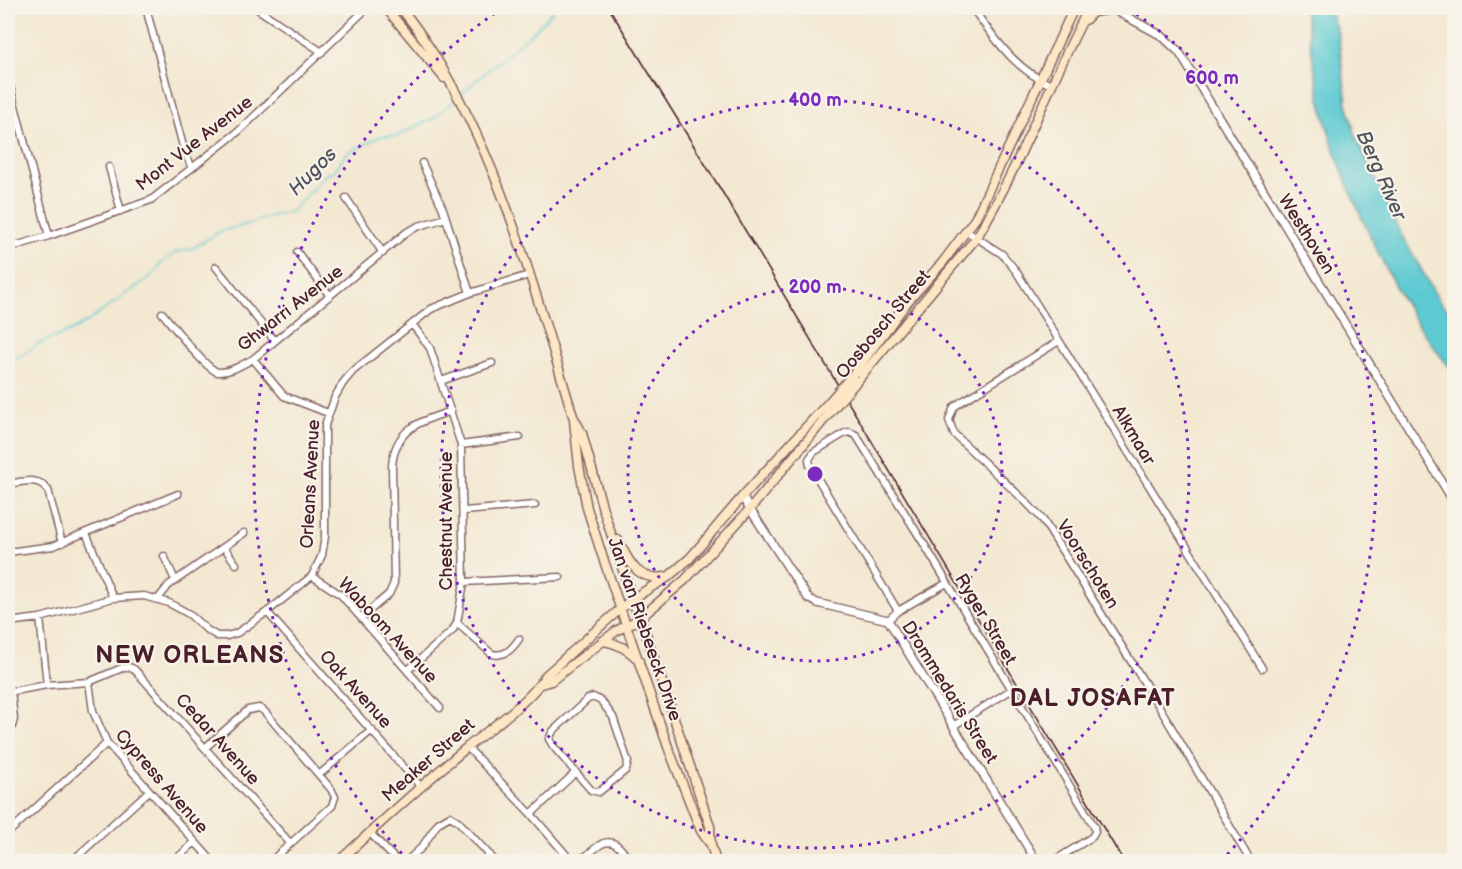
<svg xmlns="http://www.w3.org/2000/svg" width="1462" height="869" viewBox="0 0 1462 869" font-family="'Balsamiq Sans',sans-serif">
  <rect width="100%" height="100%" fill="#f7f3e8"/>
  <filter id="ink" filterUnits="userSpaceOnUse"><feTurbulence type="fractalNoise" baseFrequency=".0167" numOctaves="2"/><feDisplacementMap in="SourceGraphic" scale="12" xChannelSelector="R" yChannelSelector="G"/><feConvolveMatrix kernelMatrix="1 2 1 2 8 2 1 2 1" color-interpolation-filters="sRGB"/></filter>
  <filter id="wash" filterUnits="userSpaceOnUse"><feTurbulence type="fractalNoise" baseFrequency=".008" numOctaves="4" result="noise"/><feDisplacementMap in="SourceGraphic" scale="24" xChannelSelector="R" yChannelSelector="G"/><feGaussianBlur stdDeviation="1.35" result="paint"/><feColorMatrix in="noise" values="0 0 0 0 0 0 0 0 0 0 0 0 0 0 0 0 0 1.4 0 .05"/><feComposite in="paint" operator="in"/></filter>
  <g filter="url(#wash)">
    <rect width="100%" height="100%" fill="#f3e8d2"/>
    <path fill="#5dcad2" stroke="#54747e" stroke-width="1.5" d="M1304,8H1329L1338,34L1347,103L1356,137L1401,234L1441,304L1454,315V372C1423,337 1399,297 1379,254C1355,205 1333,155 1321,102C1314,71 1311,39 1304,8Z"/>
    <g fill="none" stroke-linecap="round" stroke-linejoin="round">
      <path stroke="#5dcad2" stroke-width="1.5" d="M461,94L536,29L555,8
        M8,360L22,355L38,344L71,331L87,322L153,275L161,264L175,253L193,248L221,231L248,224L278,214L291,212L323,177L335,170L346,154L381,136H397L434,118L455,100"/>
    </g>
  </g>
  <g filter="url(#ink)">
    <g fill="none" stroke-linecap="round" stroke-linejoin="round">
      <g stroke="#856565" stroke-width="9">
        <path id="minor" d="M146,8L184,150L192,168
          M256,8L322,52
          M972,8C996,39 1013,68 1051,85
          M1453,75L1454,74
          M8,79L49,236
          M422,163L443,209L470,293
          M109,167L121,211
          M346,198L383,253
          M966,231L1002,254L1016,271L1262,668
          M8,248L49,236L151,200L239,131L367,8
          M297,252L330,296
          M216,267L275,341
          M162,313C172,324 206,370 218,372C230,373 243,364 253,359L407,232L419,226L446,218
          M1059,341L961,402L954,407L949,420L954,434L1025,501L1043,520L1157,703L1251,862
          M253,359L284,396L328,413
          M441,381L492,363
          M461,445L520,437
          M8,484C22,482 39,476 48,490L62,543
          M464,511L535,505
          M86,533L113,598
          M224,547L236,564
          M8,552L53,546L178,494
          M164,556L175,580
          M312,576L341,595L440,708
          M464,582L560,577
          M158,599L169,585L244,533
          M898,611L810,466L809,459L814,452L845,433L849,432L856,435L924,544L1094,826L1095,832L1092,837L1052,862
          M267,612L421,787
          M362,617L389,594L394,583L392,466C395,428 419,422 451,411
          M40,618L47,685
          M888,620L898,611L947,583
          M8,622L40,618L113,598L144,596L169,603L189,614L207,630L217,636H227L237,633L267,612L312,576L322,555L325,536V425L335,397L343,383L353,371L431,309L470,293L529,275
          M457,623L492,654C505,657 512,649 519,639
          M408,670L452,631L457,623L464,582L461,445L430,348L412,324
          M89,682L93,711L107,743L213,862
          M8,692L47,685L89,682L122,668L129,667L134,669L290,843
          M593,697L601,701L613,717L628,762L626,770L599,792L591,790L553,746L549,739L553,731L588,699Z
          M953,726L1011,690
          M8,741L14,719L11,691
          M206,747L248,710L259,708L264,711L331,789L335,797L332,806L270,862
          M467,747L531,814L568,857C588,869 596,834 615,844C621,847 626,856 631,862
          M320,774L372,730
          M531,814L575,773
          M8,833L107,743
          M370,833L398,862
          M71,862L149,791
          M173,862L195,842
          M406,862L422,847L438,823L450,816L458,821L496,862
          M482,862L490,855"/>
      </g>
      <g stroke="#856565" stroke-width="10">
        <path id="tertiary" d="M1111,8L1162,36L1179,52L1454,502
          M742,497L808,598L817,603L888,620L1037,862"/>
      </g>
      <g stroke="#856565" stroke-width="11">
        <path id="secondary" d="M386,8L444,78
          M401,8C416,27 430,47 442,68C505,175 537,298 573,416L582,433L602,506L639,619L644,628L710,826L711,845
          M1085,20L1093,12L1114,9
          M854,373L908,301L943,262L975,219L1074,8
          M857,381L977,237C1021,164 1049,83 1089,8
          M574,421L579,466L587,508L602,555L668,747L701,831L711,845L716,862
          M618,540C630,563 636,581 666,577
          M602,641C618,643 627,649 639,660
          M541,684L551,681L616,631L639,619L685,580L751,508L833,409
          M338,862C380,823 422,785 465,749C490,728 529,703 546,675L611,617L632,599L668,577L690,558L742,497L829,402"/>
      </g>
      <use href="#minor" stroke="#fff" stroke-width="6"/>
      <use href="#tertiary" stroke="#fff" stroke-width="7"/>
      <use href="#secondary" stroke="#fce6c4" stroke-width="8"/>
      <path stroke="#4a1f2b" stroke-width="1.5" d="M609,8L721,190L1124,862"/>
      <g stroke="#856565" stroke-width="11" stroke-linecap="butt">
        <path id="secondary-bridge" d="M829,402L854,373
          M833,409L857,381"/>
      </g>
      <use href="#secondary-bridge" stroke="#fce6c4" stroke-width="8"/>
    </g>
  </g>
  <g fill="none" stroke="#7b2cbf" stroke-width="3" stroke-dasharray="3 6">
    <circle cx="815" cy="474" r="187"/>
    <circle cx="815" cy="474" r="374"/>
    <path d="M408 860A561 561 0 0 1 501 9M1129 9A561 561 0 0 1 1222 860"/>
  </g>
  <g text-anchor="middle" stroke-width="4.5" stroke-linejoin="round" paint-order="stroke">
    <g font-size="18" fill="#4a1f2b" stroke="#f7f3e8">
      <text transform="translate(194 143) rotate(-38)" y="6">Mont Vue Avenue</text>
      <text transform="translate(1307 234) rotate(58)" y="6">Westhoven</text>
      <text transform="translate(290 308) rotate(-38)" y="6">Ghwarri Avenue</text>
      <text transform="translate(883 324) rotate(-50)" y="6">Oosbosch Street</text>
      <text transform="translate(1134 435) rotate(59)" y="6">Alkmaar</text>
      <text transform="translate(310 484) rotate(-87)" y="6">Orleans Avenue</text>
      <text transform="translate(446 521) rotate(-90)" y="6">Chestnut Avenue</text>
      <text transform="translate(1088 564) rotate(58)" y="6">Voorschoten</text>
      <text transform="translate(986 619) rotate(59)" y="6">Ryger Street</text>
      <text transform="translate(645 629) rotate(71)" y="6">Jan van Riebeeck Drive</text>
      <text transform="translate(388 630) rotate(47)" y="6">Waboom Avenue</text>
      <text transform="translate(356 689) rotate(48)" y="6">Oak Avenue</text>
      <text transform="translate(950 692) rotate(58)" y="6">Drommedaris Street</text>
      <text transform="translate(218 739) rotate(48)" y="6">Cedar Avenue</text>
      <text transform="translate(428 760) rotate(-41)" y="6">Meaker Street</text>
      <text transform="translate(162 781) rotate(49)" y="6">Cypress Avenue</text>
    </g>
    <g font-size="20" font-style="italic" fill="#50525d" stroke="#f7f3e8">
      <text transform="translate(312 171) rotate(-45)" y="7">Hugos</text>
      <text transform="translate(1382 175) rotate(66)" y="7">Berg River</text>
    </g>
    <g font-size="24" font-weight="bold" letter-spacing="1.5" fill="#4a1f2b" stroke="#f7f3e8">
      <text x="190" y="663">NEW ORLEANS</text>
      <text x="1093" y="706">DAL JOSAFAT</text>
    </g>
  </g>
  <circle cx="815" cy="474" r="9" fill="#7b2cbf" stroke="#f7f3e8" stroke-width="3"/>
  <g font-size="18" text-anchor="middle" font-weight="bold" fill="#7b2cbf" stroke="#f7f3e8" stroke-width="4.5" stroke-linejoin="round" paint-order="stroke">
    <text x="1212" y="84">600 m</text>
    <text x="815" y="106">400 m</text>
    <text x="815" y="293">200 m</text>
  </g>
  <rect width="1462" height="869" fill="none" stroke="#f7f3e8" stroke-width="30"/>
</svg>
